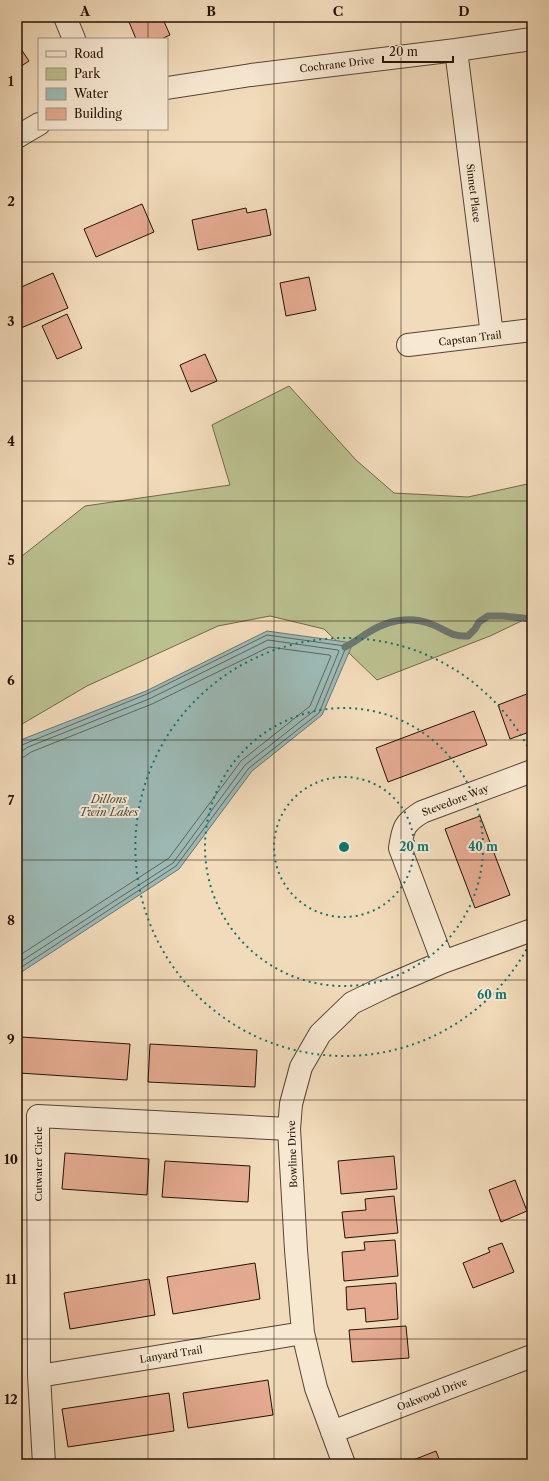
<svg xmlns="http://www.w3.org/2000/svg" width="549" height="1481" viewBox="0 0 549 1481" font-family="'Libre Caslon Text',serif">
  <rect width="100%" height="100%" fill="#f2dbba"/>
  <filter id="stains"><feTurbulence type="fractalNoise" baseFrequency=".005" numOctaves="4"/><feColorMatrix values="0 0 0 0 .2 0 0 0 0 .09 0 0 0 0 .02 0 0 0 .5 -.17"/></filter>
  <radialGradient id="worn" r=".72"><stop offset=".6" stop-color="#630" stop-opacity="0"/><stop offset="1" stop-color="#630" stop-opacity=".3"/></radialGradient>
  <path fill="#bbc08f" stroke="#6f694a" d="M289,386L356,460L394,493L468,497L532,483V616L490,636L377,680L324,629L270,616L218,626L87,686L17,727V560L85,506L230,485L212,425Z"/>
  <path fill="#9cbab6" stroke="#6c7770" d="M267,631L353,643L322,715L252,771L179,869L17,975V744L23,739L146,691Z"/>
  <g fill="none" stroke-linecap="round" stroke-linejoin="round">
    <path stroke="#60665e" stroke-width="1" d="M17,747L147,694L267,635L345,646L346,647L319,713L249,768L176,866L17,970
      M17,752L22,751L28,747L149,699L268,640L338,650L339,651L315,710L245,765L173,863L17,964
      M17,758L24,757L31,752L152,704L269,647L329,655L331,656L310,706L241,761L169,858L17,957"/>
    <path stroke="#6c7770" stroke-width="7" d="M345,647C354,643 361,637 369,632C388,620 410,616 431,624C446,629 450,637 468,636L475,629L479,622L488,616H503L532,619"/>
  </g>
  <path fill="#e5ab91" stroke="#231206" d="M127,17H162L170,35L161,39H136Z
    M17,43L29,61L17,69Z
    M142,204L154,232L96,257L84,229Z
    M246,208L247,213L266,209L271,235L198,250L192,220Z
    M53,273L68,308L21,328L17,318V289Z
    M309,277L316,310L286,316L280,283Z
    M67,314L82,348L57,359L42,326Z
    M205,354L217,381L191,392L180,365Z
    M532,692V731L510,739L498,705Z
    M474,711L487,745L388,782L376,748Z
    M480,816L510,895L475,908L445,829Z
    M21,1037L130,1044L127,1080L19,1073Z
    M150,1044L257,1050L255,1087L148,1082Z
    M65,1153L149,1159L147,1195L62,1189Z
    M394,1156L397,1189L341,1194L338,1161Z
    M165,1161L250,1166L248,1202L162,1197Z
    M515,1180L527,1211L501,1222L489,1190Z
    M394,1196L398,1233L345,1238L342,1212L366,1210L365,1199Z
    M395,1240L398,1276L344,1281L342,1252L365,1250L364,1242Z
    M502,1243L514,1272L473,1288L463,1263L490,1252L488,1248Z
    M255,1263L260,1299L173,1314L167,1277Z
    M149,1279L155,1315L70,1329L64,1293Z
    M396,1283L398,1319L366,1322L365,1308L347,1310L346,1287Z
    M406,1326L409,1358L352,1362L349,1330Z
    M268,1380L273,1415L188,1428L183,1393Z
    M169,1393L174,1431L68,1447L62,1409Z
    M436,1451L441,1464H403Z"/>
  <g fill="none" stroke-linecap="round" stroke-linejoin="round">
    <g stroke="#574433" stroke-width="24">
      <path id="street" d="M65,17L74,39
        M456,50L492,335
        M167,88L251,75L456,50L532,39
        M17,137L39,124
        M408,345L532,330
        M443,962L400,848C403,828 404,823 422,812L532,771
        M39,1376L303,1333
        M332,1432L532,1356
        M44,1464L39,1376L38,1116L289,1129
        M344,1464L316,1388L303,1333L296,1250L289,1129L291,1104L301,1067L320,1034L352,1003L387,986L443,962L532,930"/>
    </g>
    <use href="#street" stroke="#f7e8d2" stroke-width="22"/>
  </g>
  <path fill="none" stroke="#231206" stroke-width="1" stroke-opacity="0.55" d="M148,17V39M274,17V1464M401,17V1464M148,129V1464M17,142H532M17,262H532M17,381H532M17,501H532M17,621H532M17,740H532M17,860H532M17,980H532M17,1100H532M17,1220H532M17,1339H532"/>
  <g fill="none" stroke="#0f766e" stroke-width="2" stroke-dasharray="2 4">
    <circle cx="344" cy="847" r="70"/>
    <circle cx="344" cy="847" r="139"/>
    <path d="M532 939A209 209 0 1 1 532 755"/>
  </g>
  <g text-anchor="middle" stroke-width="4" stroke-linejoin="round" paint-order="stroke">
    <g font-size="10" fill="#231206" stroke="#f7e8d2">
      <text transform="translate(337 64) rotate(-7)" y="4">Cochrane Drive</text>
      <text transform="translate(474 193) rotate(83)" y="4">Sinnet Place</text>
      <text transform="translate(470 338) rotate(-7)" y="4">Capstan Trail</text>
      <text transform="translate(455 800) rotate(-21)" y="4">Stevedore Way</text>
      <text transform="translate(292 1154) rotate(-92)" y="4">Bowline Drive</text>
      <text transform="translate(38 1164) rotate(-90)" y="4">Cutwater Circle</text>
      <text transform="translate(171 1354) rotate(-9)" y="4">Lanyard Trail</text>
      <text transform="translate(432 1394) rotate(-21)" y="4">Oakwood Drive</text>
    </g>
    <g font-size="11" font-style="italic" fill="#4d4d44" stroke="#f7e8d2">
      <text x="109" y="803">Dillons<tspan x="109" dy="13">Twin Lakes</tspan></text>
    </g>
  </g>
  <circle cx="344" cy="847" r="6" fill="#0f766e" stroke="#f7e8d2" stroke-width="2"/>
  <g font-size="12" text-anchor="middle" font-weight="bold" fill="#0f766e" stroke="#f7e8d2" stroke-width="4" stroke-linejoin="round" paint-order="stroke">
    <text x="414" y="851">20 m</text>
    <text x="483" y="851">40 m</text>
    <text x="492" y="999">60 m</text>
  </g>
  <rect width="549" height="1481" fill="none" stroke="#f2dbba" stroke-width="44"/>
  <rect x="38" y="38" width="130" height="92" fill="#f7e8d2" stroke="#a29280"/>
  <rect x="46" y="51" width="20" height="6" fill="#f7e8d2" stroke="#a29280"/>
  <text x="74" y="58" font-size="12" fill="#231206">Road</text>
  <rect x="46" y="68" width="20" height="12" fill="#bbc08f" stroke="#a29280"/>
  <text x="74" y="78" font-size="12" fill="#231206">Park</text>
  <rect x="46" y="88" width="20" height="12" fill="#9cbab6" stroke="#a29280"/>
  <text x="74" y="98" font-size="12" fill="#231206">Water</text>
  <rect x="46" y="108" width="20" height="12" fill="#e5ab91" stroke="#a29280"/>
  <text x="74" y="118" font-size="12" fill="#231206">Building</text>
  <path d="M383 56v6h70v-6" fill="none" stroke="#231206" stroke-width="2"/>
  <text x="389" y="56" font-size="12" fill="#231206" stroke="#f7e8d2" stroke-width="3" paint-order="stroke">20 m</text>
  <rect x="22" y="22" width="505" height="1437" fill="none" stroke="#231206" stroke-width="1.5"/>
  <g font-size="13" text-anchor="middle" font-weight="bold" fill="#231206">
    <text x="85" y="16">A</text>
    <text x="211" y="16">B</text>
    <text x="338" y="16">C</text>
    <text x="464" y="16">D</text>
    <text x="11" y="86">1</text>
    <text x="11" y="206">2</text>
    <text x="11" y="326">3</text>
    <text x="11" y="446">4</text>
    <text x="11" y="565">5</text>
    <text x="11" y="685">6</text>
    <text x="11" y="805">7</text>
    <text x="11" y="925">8</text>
    <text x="11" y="1044">9</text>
    <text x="11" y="1164">10</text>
    <text x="11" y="1284">11</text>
    <text x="11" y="1404">12</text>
  </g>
  <rect width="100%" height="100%" filter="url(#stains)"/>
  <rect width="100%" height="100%" fill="url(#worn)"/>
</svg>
